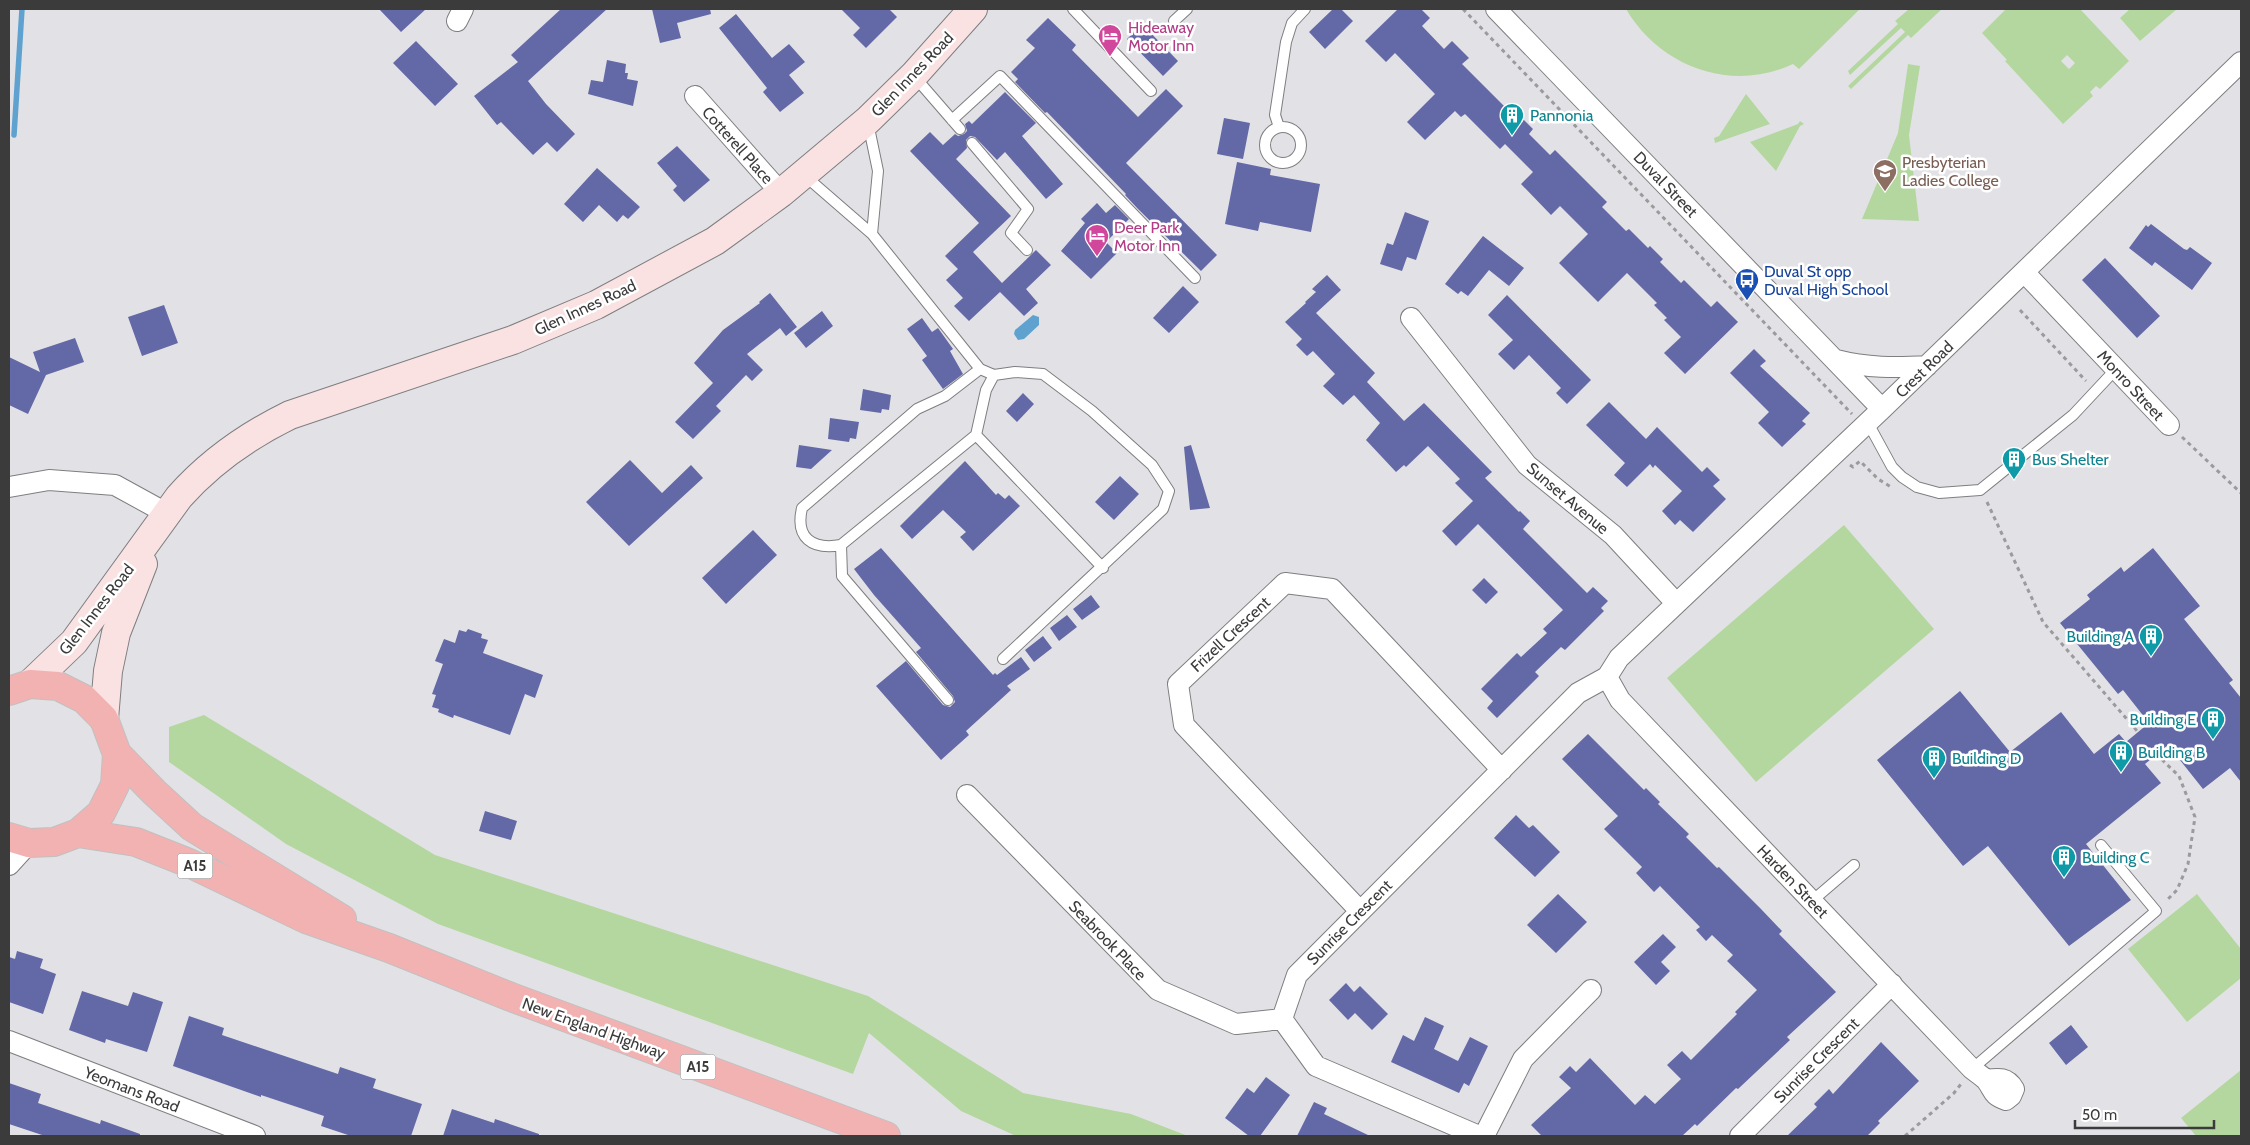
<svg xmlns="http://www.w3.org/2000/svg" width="2250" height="1145" viewBox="0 0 2250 1145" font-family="Cabin,sans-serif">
  <rect width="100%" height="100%" fill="#e2e2e6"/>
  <path fill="#b4d7a0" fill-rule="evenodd" d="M1626,9H1860L1799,69L1793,64C1731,93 1660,67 1626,9Z
    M1909,9H1942L1911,38L1908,35L1851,89L1848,86L1905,32L1901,28L1850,75L1848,71L1898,24L1895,21Z
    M2006,9H2080L2129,61L2100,89L2096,86L2090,92L2093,96L2063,124L2005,61L2007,60L1982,33ZM2067,55L2075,63L2069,69L2061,61Z
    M2130,9H2177L2140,41L2120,18Z
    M1908,64L1920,66L1909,135L1919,221L1862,219L1898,133Z
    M1746,94L1770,124L1715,143L1714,138L1719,136Z
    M1800,121L1804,124L1800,126L1776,171L1750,142L1798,124Z
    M1844,525L1934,629L1756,782L1667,678Z
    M204,715L435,855L868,996L1023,1093L1131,1114L1188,1136H1016L961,1111L869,1033L853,1074L438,924L286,844L169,762V727Z
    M2197,894L2241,949V978L2187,1022L2128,949Z
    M2241,1070V1136H2196L2181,1118Z"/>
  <path fill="#5fa2d0" d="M1033,315L1039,317V325L1024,339L1018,340L1014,334L1015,330Z"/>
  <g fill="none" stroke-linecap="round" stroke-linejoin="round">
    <path stroke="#5fa2d0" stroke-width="5.5" d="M14,135L22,9"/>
  </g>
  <path fill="#6368a6" d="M379,9H426L401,32Z
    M561,9H607L528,81L546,104L575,134L557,152L547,142L533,155L501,122L497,125L474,96L518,62L511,55Z
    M652,9H710L711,14L677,23L681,38L660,43Z
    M841,9H889L897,17L866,48L853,35L860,28Z
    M1333,9H1341L1353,21L1325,49L1309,32Z
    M1398,9H1421L1430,18L1422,26L1444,49L1452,41L1469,58L1462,64L1511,113L1514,110L1533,129L1529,134L1550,155L1555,150L1607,202L1602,207L1626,231L1629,229L1648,248L1650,246L1663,259L1660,262L1681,283L1684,280L1711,307L1717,301L1738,322L1685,374L1664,353L1681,337L1664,320L1667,318L1654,305L1657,303L1627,273L1598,302L1559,263L1588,234L1560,206L1551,215L1521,184L1533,172L1505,144L1500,149L1465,114L1461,117L1455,111L1425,140L1407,122L1435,94L1395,53L1386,62L1365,41Z
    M736,14L772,58L789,44L805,62L789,75L804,93L780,112L763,92L767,88L719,28Z
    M1048,18L1076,45L1072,50L1138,117L1166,89L1183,106L1126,163L1217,255L1201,271L1138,209L1125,195L1126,194L1047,112L1045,113L1015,82L1018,79L1011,72L1035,48L1026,40Z
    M1142,24L1178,61L1163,76L1127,39Z
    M416,41L458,84L435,106L393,63Z
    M607,60L626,64L625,73H628L627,79L638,81L633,106L588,94L591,80L603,82Z
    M1005,92L1036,123L1022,136L1063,184L1046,199L1005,152L997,160L975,137L970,136L966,140L967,148L956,159L1011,216L973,252L1002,283L1036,250L1051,265L1026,289L1038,303L1024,316L1000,292L969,321L954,306L963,298L946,280L958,269L945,256L979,223L910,151L930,132L943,145L955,134L958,136L964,134L967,131L965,124L969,121L972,124Z
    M1224,118L1250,123L1243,159L1217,154Z
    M677,146L710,180L684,202L673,190L677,186L657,163Z
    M1237,162L1271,169L1270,175L1320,184L1311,232L1260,222L1258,231L1225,224Z
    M597,168L640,207L628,219L623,215L617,222L599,205L583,222L564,204Z
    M1097,203L1106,213L1115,205L1129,219L1106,242L1117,253L1091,279L1061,251L1085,223L1081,219Z
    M1405,212L1429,221L1416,260L1407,257L1402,271L1380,264L1387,243L1393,245Z
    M2151,224L2184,249L2187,250L2190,247L2212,263L2192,290L2155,262L2152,266L2129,248L2146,225L2148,227Z
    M1483,236L1524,268L1509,286L1489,270L1468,296L1461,291L1458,294L1445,284Z
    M2105,258L2160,316L2137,338L2082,280Z
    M1327,275L1341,290L1316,313L1375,373L1367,382L1404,421L1424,403L1492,472L1485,478L1519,512L1520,511L1530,521L1523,529L1587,593L1593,587L1608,601L1601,608L1604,611L1565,650L1561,647L1535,672L1539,676L1497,718L1487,708L1493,701L1481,689L1517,653L1521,657L1547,633L1543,629L1563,610L1478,524L1456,546L1442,531L1473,501L1455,483L1460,479L1428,446L1406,467L1404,465L1396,472L1366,440L1380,423L1354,395L1343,405L1323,386L1335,374L1313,351L1307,356L1296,345L1302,339L1285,322L1306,303L1305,302L1316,292L1312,289Z
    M1183,286L1199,302L1169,333L1153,318Z
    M770,293L797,327L786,336L780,328L747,354L763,370L752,381L746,375L716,406L721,411L693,439L675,422L713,383L694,363L723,330L760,303L759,302Z
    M1507,295L1591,380L1567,404L1556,393L1561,388L1529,355L1514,370L1498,354L1513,340L1488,315Z
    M164,305L178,343L142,356L128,317Z
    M822,311L833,326L806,348L794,333Z
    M922,318L932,332L938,328L953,349L950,351L963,374L943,389L922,360L927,356L907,329Z
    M75,338L84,362L46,375L28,414L9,405V357L40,372L33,352Z
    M1754,349L1766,361L1760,366L1810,413L1802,421L1806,424L1782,447L1758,423L1769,412L1730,373Z
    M863,389L891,395L889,410L882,409L881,413L860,410Z
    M1023,393L1034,404L1017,422L1006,411Z
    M1609,402L1646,439L1657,427L1702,472L1707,467L1720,480L1713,486L1726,499L1693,532L1680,520L1675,525L1662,511L1682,491L1655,465L1653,468L1650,464L1627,487L1614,475L1625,463L1586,425Z
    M830,418L859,422L856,439L850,438L849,442L828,439Z
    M799,445L832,450L811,469L796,467Z
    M1191,445L1210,508L1190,510L1184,447Z
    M630,460L662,493L691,465L703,478L629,546L586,502Z
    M965,461L996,495L998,493L1005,499L1009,495L1020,506L973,551L960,537L966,532L943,510L912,539L900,526Z
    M1120,476L1139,494L1114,520L1095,502Z
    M753,530L777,555L726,604L702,578Z
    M881,548L993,675L995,673L997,675L1021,657L1030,669L1007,686L1011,690L966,731L969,735L941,760L876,686L906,661L943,705L950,707L955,702L953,696L916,652L921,648L874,595L854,569Z
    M2153,548L2200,606L2184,619L2233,680L2229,683L2241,698V782L2230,768L2203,789L2168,745L2145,764L2161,783L2086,844L2131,900L2069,946L1988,846L1963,866L1877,760L1960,691L2010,752L2061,712L2094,754L2119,734L2126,742L2149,723L2123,690L2118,694L2060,623L2090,599L2087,595L2121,567L2124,572Z
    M1484,578L1498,592L1486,604L1472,590Z
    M1091,595L1100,607L1082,620L1073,609Z
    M1067,615L1077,627L1059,641L1050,628Z
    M468,629L482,634L481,638L488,640L483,653L543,675L535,698L525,694L510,735L454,715L453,718L438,712L439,709L432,707L436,695L432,694L443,664L435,661L444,639L455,643L459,630L466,632Z
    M1043,636L1052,648L1034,662L1025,650Z
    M1588,734L1644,790L1646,788L1660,802L1658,804L1689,834L1686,837L1717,868L1719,867L1761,909L1782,931L1779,934L1836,992L1787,1037L1790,1040L1738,1089L1736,1088L1697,1126L1695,1124L1682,1136H1542L1531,1125L1571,1088L1559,1077L1570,1066L1576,1072L1590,1058L1635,1105L1645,1095L1655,1104L1681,1079L1667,1065L1682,1051L1691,1060L1737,1014L1735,1012L1757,990L1727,961L1733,955L1712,935L1706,941L1696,930L1700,927L1660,886L1654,892L1636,873L1642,867L1604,829L1618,816L1562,759Z
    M485,811L517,821L511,840L479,831Z
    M1516,815L1529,828L1533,825L1560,852L1535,877L1494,838Z
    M1558,894L1587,922L1556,953L1527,925Z
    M1663,934L1676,947L1661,962L1670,971L1656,985L1634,962Z
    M17,951L43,959L40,968L56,974L43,1014L9,1002V957L15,959Z
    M1346,983L1354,992L1360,986L1388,1014L1372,1030L1355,1013L1348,1020L1329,1000Z
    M82,991L128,1006L133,992L163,1002L147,1052L106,1039L105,1043L69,1030Z
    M189,1016L224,1028L222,1035L338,1074L340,1067L376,1079L373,1088L422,1104L411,1136H351L321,1126L324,1116L261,1095V1097L173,1066Z
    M1425,1017L1444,1026L1434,1049L1458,1061L1470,1037L1488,1046L1469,1086L1464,1083L1459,1093L1391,1062L1403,1035L1414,1041Z
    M2071,1025L2088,1047L2066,1065L2049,1043Z
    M1881,1042L1919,1081L1878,1121L1880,1123L1867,1136H1787L1817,1107L1814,1104L1829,1089L1833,1094Z
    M1266,1077L1290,1095L1260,1136H1249L1225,1118L1247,1088L1254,1093Z
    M9,1083L41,1094L38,1103L100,1124L101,1120L140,1134V1136H45L9,1124Z
    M1314,1102L1327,1108L1324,1114L1370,1136H1297Z
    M452,1109L494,1123L495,1119L539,1134V1136H443Z"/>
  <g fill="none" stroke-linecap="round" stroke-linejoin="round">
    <g stroke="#7e7e81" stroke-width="12">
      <path id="service" d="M1073,9L1151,91
        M1174,21L1187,9
        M914,76L960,129
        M952,120L1000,76L1195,278
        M868,123L878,171L872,234
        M1265 145a18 18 0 1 1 36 0a18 18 0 1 1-36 0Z
        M1279,127L1275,115L1286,42L1292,23L1305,9
        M972,143L1028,209L1011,233L1027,250
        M804,175L872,234L980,369L994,375L1015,372L1043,374L1092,411L1152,465L1169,491L1163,509L1003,659
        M994,375L986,390L976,435L1103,568
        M1868,423L1892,467L1902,477L1917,487L1939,493L1980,490L2073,415L2116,369
        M841,545L976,435
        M948,700L842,576L841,545C812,550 795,538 802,508L917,409L945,396L980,369
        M1812,901L1854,865
        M1972,1069L2156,911L2101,845"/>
    </g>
    <g stroke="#7e7e81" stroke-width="22">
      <path id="minor" d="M1496,9L1882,409
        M457,21L463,9
        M695,96L781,193
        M2024,272L2169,425
        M1411,318L1527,465L1613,535L1676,603
        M1836,360C1867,368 1895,368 1927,366
        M9,487L49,480L115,485L166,513
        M1607,677L1619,658L1882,409L2241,62
        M1607,677L1620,700L1972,1069C1976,1072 1982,1076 1986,1080C1994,1090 1991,1095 2006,1100L2011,1096L2014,1089C2007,1077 1999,1078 1986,1080
        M967,795L1158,990L1236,1024L1282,1019
        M9,865L29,843
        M1360,911L1184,725L1178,684L1285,583L1332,589L1502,770
        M9,1041L255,1136
        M1479,1136L1316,1066L1282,1019L1297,975L1578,693L1607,677
        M1484,1136L1523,1059L1591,990
        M1740,1136L1892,984"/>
    </g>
    <g stroke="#7e7e81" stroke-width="30">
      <path id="secondary" d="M30,684L74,642L179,497C211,461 247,436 290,415L513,340L596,305L715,241L781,193L868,120L914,75L973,9
        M104,719L108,671L116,633L143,564"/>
    </g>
    <g stroke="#c0c0c1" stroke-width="30">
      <path id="trunk" d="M9,691L30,684L58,686L84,699L104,719L117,754L115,785L101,813L78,833L54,842L29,843L9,837
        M117,754L154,792L192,827L342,919
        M78,833L136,842L189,863L306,919L389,948L511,997L886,1136"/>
    </g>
    <path stroke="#9b9b9e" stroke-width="3" stroke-dasharray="4 4" stroke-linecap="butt" d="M1463,9L1852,414
      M2020,310L2086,381
      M2182,437L2241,493
      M1850,465L1853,467L1860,461L1878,479L1891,487
      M1987,502L2043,622L2138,732
      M2156,754L2179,776L2195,817L2188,864L2177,890L2166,901
      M1905,1136L1954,1093L1961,1084"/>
    <use href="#service" stroke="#fff" stroke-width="10"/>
    <use href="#minor" stroke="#fff" stroke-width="20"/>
    <use href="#secondary" stroke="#fae2e2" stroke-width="28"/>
    <use href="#trunk" stroke="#f3b2b2" stroke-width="28"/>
  </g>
  <defs>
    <g id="hotel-pin" transform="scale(1.25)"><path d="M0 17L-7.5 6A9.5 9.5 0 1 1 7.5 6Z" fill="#d1479c" stroke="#fff"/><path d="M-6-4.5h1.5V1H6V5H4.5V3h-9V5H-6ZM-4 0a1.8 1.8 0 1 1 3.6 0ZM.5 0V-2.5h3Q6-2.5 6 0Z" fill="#fff"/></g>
    <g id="building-pin" transform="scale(1.25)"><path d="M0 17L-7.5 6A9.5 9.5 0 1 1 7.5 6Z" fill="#0f9aa8" stroke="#fff"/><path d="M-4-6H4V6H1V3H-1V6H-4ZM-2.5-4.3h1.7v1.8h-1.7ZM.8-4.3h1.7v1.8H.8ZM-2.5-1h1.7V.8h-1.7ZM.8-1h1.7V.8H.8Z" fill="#fff"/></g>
    <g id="school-pin" transform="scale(1.25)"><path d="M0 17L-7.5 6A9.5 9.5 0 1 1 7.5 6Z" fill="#8d6e63" stroke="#fff"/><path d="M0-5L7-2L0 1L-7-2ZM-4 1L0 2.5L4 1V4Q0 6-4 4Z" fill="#fff"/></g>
    <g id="bus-pin" transform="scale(1.25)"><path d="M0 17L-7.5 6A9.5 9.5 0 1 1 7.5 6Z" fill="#1a4fb4" stroke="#fff"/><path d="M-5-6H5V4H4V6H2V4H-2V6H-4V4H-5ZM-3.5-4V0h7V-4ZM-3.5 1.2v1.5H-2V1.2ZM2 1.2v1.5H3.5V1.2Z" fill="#fff"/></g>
  </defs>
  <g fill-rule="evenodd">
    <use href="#hotel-pin" x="1110" y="36"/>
    <use href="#building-pin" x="1512" y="115"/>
    <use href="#school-pin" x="1885" y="171"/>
    <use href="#hotel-pin" x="1097" y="236"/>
    <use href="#bus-pin" x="1747" y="280"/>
    <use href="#building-pin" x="2014" y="459"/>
    <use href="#building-pin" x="2151" y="636"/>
    <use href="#building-pin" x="2213" y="719"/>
    <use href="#building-pin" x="2121" y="752"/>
    <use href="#building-pin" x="1934" y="758"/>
    <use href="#building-pin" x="2064" y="857"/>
  </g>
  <g text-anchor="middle" stroke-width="5" stroke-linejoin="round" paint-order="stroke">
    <g fill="#fff" stroke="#767676" stroke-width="1">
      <rect x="177.5" y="853.5" width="35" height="25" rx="4"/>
      <rect x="680.5" y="1054.5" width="35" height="25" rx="4"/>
    </g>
    <g font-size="15" font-weight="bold" fill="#3b3b3c">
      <text x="195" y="871">A15</text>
      <text x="698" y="1072">A15</text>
    </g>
    <g font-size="16" fill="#b23c85" stroke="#fff" text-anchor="start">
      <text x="1128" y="33">Hideaway<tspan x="1128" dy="18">Motor Inn</tspan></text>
      <text x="1114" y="233">Deer Park<tspan x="1114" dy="18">Motor Inn</tspan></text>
    </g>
    <g font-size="16" fill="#3b3b3c" stroke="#fff">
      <text transform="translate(912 74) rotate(-46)" y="6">Glen Innes Road</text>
      <text transform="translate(738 145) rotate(48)" y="6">Cotterell Place</text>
      <text transform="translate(1666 184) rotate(46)" y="6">Duval Street</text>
      <text transform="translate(585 307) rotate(-25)" y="6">Glen Innes Road</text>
      <text transform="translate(1924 369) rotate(-44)" y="6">Crest Road</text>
      <text transform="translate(2131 385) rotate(47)" y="6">Monro Street</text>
      <text transform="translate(1568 498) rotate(40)" y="6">Sunset Avenue</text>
      <text transform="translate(96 609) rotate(-52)" y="6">Glen Innes Road</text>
      <text transform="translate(1230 634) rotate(-43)" y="6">Frizell Crescent</text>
      <text transform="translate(1793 881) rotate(46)" y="6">Harden Street</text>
      <text transform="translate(1349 922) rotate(-45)" y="6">Sunrise Crescent</text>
      <text transform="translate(1108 940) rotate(46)" y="6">Seabrook Place</text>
      <text transform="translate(594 1028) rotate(20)" y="6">New England Highway</text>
      <text transform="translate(1816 1060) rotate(-45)" y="6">Sunrise Crescent</text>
      <text transform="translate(132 1089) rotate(21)" y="6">Yeomans Road</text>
    </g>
    <g font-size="16" fill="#0d838f" stroke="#fff" text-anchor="start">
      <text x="1530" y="121">Pannonia</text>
      <text x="2032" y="465">Bus Shelter</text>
      <text x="2134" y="642" text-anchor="end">Building A</text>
      <text x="2196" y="725" text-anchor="end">Building E</text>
      <text x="2138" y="758">Building B</text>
      <text x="1952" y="764">Building D</text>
      <text x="2082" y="863">Building C</text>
    </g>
    <g font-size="16" fill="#785e54" stroke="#fff" text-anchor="start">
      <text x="1902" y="168">Presbyterian<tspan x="1902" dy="18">Ladies College</tspan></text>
    </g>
    <g font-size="16" fill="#164399" stroke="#fff" text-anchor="start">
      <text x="1764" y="277">Duval St opp<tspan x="1764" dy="18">Duval High School</tspan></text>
    </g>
  </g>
  <rect width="2250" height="1145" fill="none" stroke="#3b3b3c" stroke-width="20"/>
  <path d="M2075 1120v8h139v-8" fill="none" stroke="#3b3b3c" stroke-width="2.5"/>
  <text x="2082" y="1120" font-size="15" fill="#3b3b3c" stroke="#ffffff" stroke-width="4" paint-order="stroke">50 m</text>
</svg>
